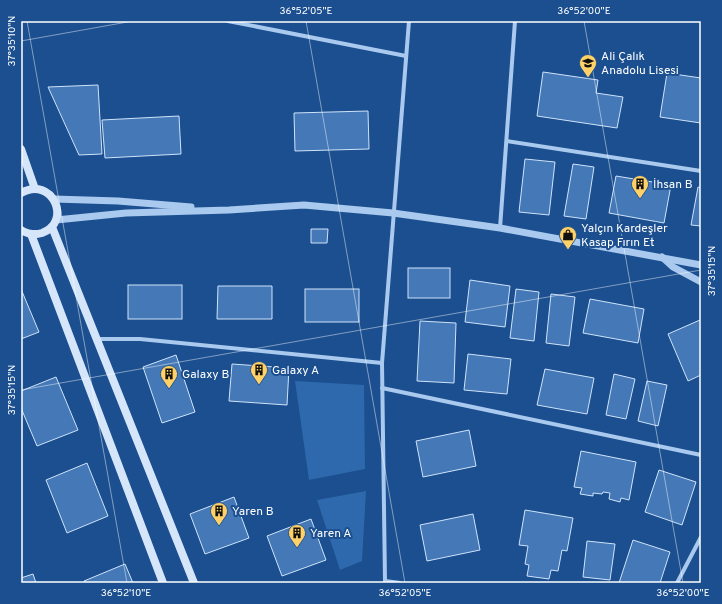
<svg xmlns="http://www.w3.org/2000/svg" width="722" height="604" font-family="Overpass,sans-serif">
  <style>
    .green { fill: #2e69ad }
    .building { fill: #4478b7; stroke: #cfe3fa }
    .lines { fill: none; stroke-linecap: round; stroke-linejoin: round }
    .minor { stroke: #a9c9ee; stroke-width: 4 }
    .tertiary { stroke: #a9c9ee; stroke-width: 7 }
    .secondary { stroke: #d6e6fa; stroke-width: 8 }
    .ticks { fill: none; stroke: #fff; stroke-width: 1; stroke-opacity: 0.45 }
    .labels { text-anchor: middle; stroke-width: 4; stroke-linejoin: round; paint-order: stroke }
    .poi-label { font-size: 12px; fill: #fff; stroke: #1b4f8f; text-anchor: start }
    .neatline { fill: none; stroke: #fff; stroke-width: 1.5 }
    .ticks-label { font-size: 10px; text-anchor: middle; fill: #fff }
  </style>
  <rect width="100%" height="100%" fill="#1b4f8f"/>
  <g class="green">
    <path d="M 295,381 L 364,385 L 365,469 L 309,480 Z"/>
    <path d="M 366,491 L 362,561 L 340,570 L 317,500 Z"/>
  </g>
  <g class="building">
    <path d="M 543,72 L 598,80 L 596,93 L 623,97 L 617,128 L 537,116 Z"/>
    <path d="M 667,73 L 701,78 L 701,123 L 660,117 Z"/>
    <path d="M 98,85 L 102,154 L 79,155 L 48,87 Z"/>
    <path d="M 368,111 L 369,149 L 295,151 L 294,113 Z"/>
    <path d="M 179,116 L 181,154 L 105,158 L 102,120 Z"/>
    <path d="M 525,159 L 555,162 L 549,215 L 519,212 Z"/>
    <path d="M 573,164 L 594,167 L 586,219 L 564,216 Z"/>
    <path d="M 616,176 L 671,185 L 664,223 L 609,213 Z"/>
    <path d="M 698,187 L 701,188 L 701,226 L 691,225 Z"/>
    <path d="M 311,229 L 328,229 L 327,243 L 311,243 Z"/>
    <rect x="408" y="268" width="42" height="30"/>
    <path d="M 470,280 L 510,286 L 505,327 L 465,322 Z"/>
    <rect x="128" y="285" width="54" height="34"/>
    <path d="M 218,286 L 272,286 L 272,319 L 217,319 Z"/>
    <path d="M 21,289 L 39,332 L 21,339 Z"/>
    <rect x="305" y="289" width="54" height="33"/>
    <path d="M 516,289 L 539,292 L 534,341 L 510,338 Z"/>
    <path d="M 551,294 L 575,297 L 569,346 L 546,343 Z"/>
    <path d="M 590,299 L 644,309 L 638,343 L 583,333 Z"/>
    <path d="M 700,320 L 701,323 L 701,375 L 688,381 L 668,334 Z"/>
    <path d="M 420,321 L 456,323 L 454,383 L 417,381 Z"/>
    <path d="M 468,354 L 511,359 L 507,394 L 464,390 Z"/>
    <path d="M 176,355 L 195,412 L 162,423 L 143,367 Z"/>
    <path d="M 232,364 L 289,368 L 287,405 L 229,401 Z"/>
    <path d="M 545,369 L 594,378 L 587,414 L 537,405 Z"/>
    <path d="M 614,374 L 635,379 L 626,419 L 606,415 Z"/>
    <path d="M 56,377 L 78,430 L 37,446 L 21,408 L 21,391 Z"/>
    <path d="M 647,381 L 667,385 L 658,426 L 638,421 Z"/>
    <path d="M 469,430 L 476,466 L 423,477 L 416,441 Z"/>
    <path d="M 581,451 L 636,462 L 629,500 L 621,498 L 620,502 L 609,499 L 610,493 L 603,492 L 602,494 L 593,493 L 593,496 L 580,494 L 582,488 L 574,487 Z"/>
    <path d="M 87,463 L 108,516 L 67,533 L 46,480 Z"/>
    <path d="M 659,470 L 696,482 L 682,525 L 645,512 Z"/>
    <path d="M 234,497 L 249,538 L 205,554 L 190,514 Z"/>
    <path d="M 525,510 L 573,518 L 567,551 L 562,550 L 558,571 L 551,570 L 549,579 L 527,576 L 529,565 L 525,564 L 528,546 L 519,545 Z"/>
    <path d="M 473,514 L 480,550 L 427,561 L 420,525 Z"/>
    <path d="M 311,519 L 326,560 L 282,576 L 267,536 Z"/>
    <path d="M 633,540 L 670,552 L 660,583 L 619,583 Z"/>
    <path d="M 587,541 L 615,544 L 610,580 L 583,577 Z"/>
    <path d="M 125,564 L 133,583 L 85,583 L 84,581 Z"/>
    <path d="M 33,574 L 36,583 L 21,583 L 21,578 Z"/>
  </g>
  <g class="lines">
    <g class="minor">
      <path d="M 228,21 L 406,56"/>
      <path d="M 507,141 L 701,171"/>
      <path d="M 500,228 L 515,21"/>
      <path d="M 97,339 L 140,339 L 382,363"/>
      <path d="M 382,388 L 701,455"/>
      <path d="M 385,581 L 382,363 L 409,21"/>
      <path d="M 385,583 L 385,581 L 400,583"/>
      <path d="M 677,583 L 701,537"/>
    </g>
    <g class="tertiary">
      <path d="M 54,199 L 118,201 L 191,207"/>
      <path d="M 56,220 L 126,213 L 229,210 L 304,205 L 393,213 L 500,228 L 701,265"/>
      <path d="M 662,257 L 673,267 L 701,282"/>
    </g>
    <g class="secondary">
      <path d="M 21,149 L 35,189"/>
      <path d="M 21,193 C 52,175 73,222 42,233 C 35,235 27,234 21,230"/>
      <path d="M 52,227 L 194,583"/>
      <path d="M 31,234 L 163,583"/>
    </g>
  </g>
  <path class="ticks" d="M 27,21 L 127,583M 306,21 L 405,583M 584,21 L 683,583M 21,41 L 133,21M 21,390 L 701,270"/>
  <defs>
    <symbol id="school-pin" viewBox="-11 -11 22 30"><path d="M0 17L-7.5 6A9.5 9.5 0 1 1 7.5 6Z" fill="#ffd166" stroke="#1b4f8f"/><path d="M0-5L7-2L0 1L-7-2ZM-4 1L0 2.5L4 1V4Q0 6-4 4Z" fill="#111"/></symbol>
    <symbol id="building-pin" viewBox="-11 -11 22 30"><path d="M0 17L-7.5 6A9.5 9.5 0 1 1 7.5 6Z" fill="#ffd166" stroke="#1b4f8f"/><path d="M-4-6H4V6H1V3H-1V6H-4ZM-2.5-4.3h1.7v1.8h-1.7ZM.8-4.3h1.7v1.8H.8ZM-2.5-1h1.7V.8h-1.7ZM.8-1h1.7V.8H.8Z" fill="#111"/></symbol>
    <symbol id="shop-pin" viewBox="-11 -11 22 30"><path d="M0 17L-7.5 6A9.5 9.5 0 1 1 7.5 6Z" fill="#ffd166" stroke="#1b4f8f"/><path d="M-5-2.5h2.3a2.7 3.5 0 0 1 5.4 0H5L5.5 6h-11ZM-1.5-2.5h3a1.5 2.3 0 0 0-3 0Z" fill="#111"/></symbol>
  </defs>
  <g fill-rule="evenodd">
    <use href="#school-pin" x="578" y="53" width="20" height="27"/>
    <use href="#building-pin" x="630" y="174" width="20" height="27"/>
    <use href="#shop-pin" x="558" y="225" width="20" height="27"/>
    <use href="#building-pin" x="249" y="360" width="20" height="27"/>
    <use href="#building-pin" x="159" y="364" width="20" height="27"/>
    <use href="#building-pin" x="209" y="501" width="20" height="27"/>
    <use href="#building-pin" x="287" y="523" width="20" height="27"/>
  </g>
  <g class="labels">
    <g class="poi-label">
      <text x="601" y="60">Ali Çalık<tspan x="601" dy="14">Anadolu Lisesi</tspan></text>
      <text x="653" y="188">İhsan B</text>
      <text x="581" y="232">Yalçın Kardeşler<tspan x="581" dy="14">Kasap Fırın Et</tspan></text>
      <text x="272" y="374">Galaxy A</text>
      <text x="182" y="378">Galaxy B</text>
      <text x="232" y="515">Yaren B</text>
      <text x="310" y="537">Yaren A</text>
    </g>
  </g>
  <rect width="722" height="604" fill="none" stroke="#1b4f8f" stroke-width="44"/>
  <rect x="22" y="22" width="678" height="560" class="neatline"/>
  <g class="ticks-label">
    <text x="306" y="14">36°52'05"E</text>
    <text x="584" y="14">36°52'00"E</text>
    <text transform="translate(11 41) rotate(-90)" y="4">37°35'10"N</text>
    <text transform="translate(711 271) rotate(-90)" y="4">37°35'15"N</text>
    <text transform="translate(11 390) rotate(-90)" y="4">37°35'15"N</text>
    <text x="126" y="596">36°52'10"E</text>
    <text x="405" y="596">36°52'05"E</text>
    <text x="683" y="596">36°52'00"E</text>
  </g>
</svg>
